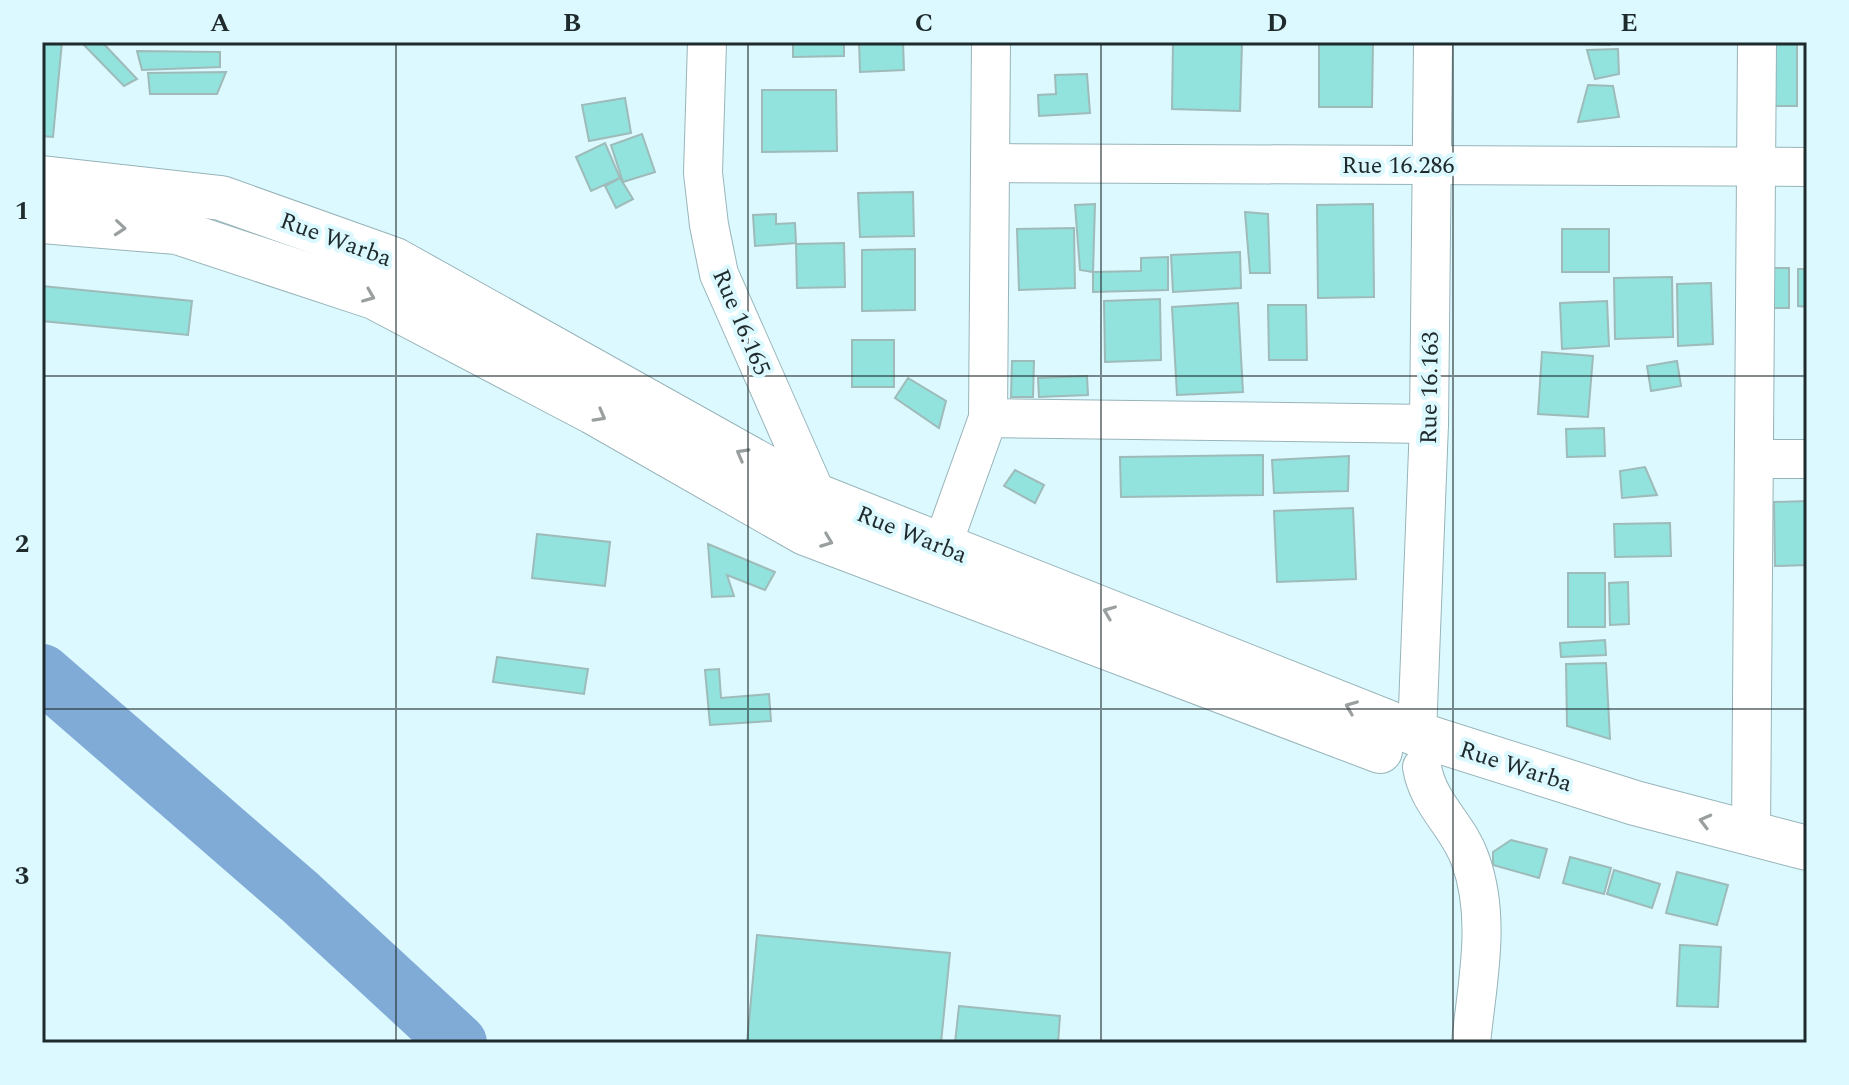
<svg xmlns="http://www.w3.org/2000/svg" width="1849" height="1085" font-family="Spectral,serif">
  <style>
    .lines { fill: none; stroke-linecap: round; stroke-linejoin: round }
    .river { stroke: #80abd6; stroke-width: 58 }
    .building { fill: #92e2de; stroke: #9ebbb9; stroke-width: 2 }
    .street-casing { stroke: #98b4b9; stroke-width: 40 }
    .secondary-casing { stroke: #98b4b9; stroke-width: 46 }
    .street { stroke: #fff; stroke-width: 38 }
    .secondary { stroke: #fff; stroke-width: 44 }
    .oneway { stroke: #9a9fa0 }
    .grid { fill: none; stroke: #1f2a2c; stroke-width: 2; stroke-opacity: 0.55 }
    .labels { text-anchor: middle; stroke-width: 8; stroke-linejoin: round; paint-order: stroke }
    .street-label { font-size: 24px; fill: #1f2a2c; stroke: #dbf9ff }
    .neatline { fill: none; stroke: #1f2a2c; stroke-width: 3 }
    .grid-label { font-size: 26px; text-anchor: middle; font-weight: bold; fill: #1f2a2c }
  </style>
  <rect width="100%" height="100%" fill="#dbf9ff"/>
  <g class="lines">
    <path class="river" d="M 42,673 L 300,897 L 458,1043"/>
  </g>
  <g class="building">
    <path d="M 42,42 L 62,42 L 53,137 L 42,136 Z"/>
    <path d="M 81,42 L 102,42 L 137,79 L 124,86 Z"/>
    <path d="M 793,42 L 844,42 L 844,56 L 793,57 Z"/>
    <path d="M 859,42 L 903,42 L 904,70 L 860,72 Z"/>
    <path d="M 1173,42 L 1242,42 L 1240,111 L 1172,109 Z"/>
    <path d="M 1319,42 L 1373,42 L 1372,107 L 1319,107 Z"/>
    <path d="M 1521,42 L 1610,42 L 1610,45 Z"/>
    <rect x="1775" y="42" width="22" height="64"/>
    <path d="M 1618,49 L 1619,74 L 1595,79 L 1587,50 Z"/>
    <path d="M 137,51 L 220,52 L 220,67 L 142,70 Z"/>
    <path d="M 226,72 L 217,94 L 150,94 L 148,73 Z"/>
    <path d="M 1087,74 L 1090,113 L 1039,116 L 1038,95 L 1056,94 L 1055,75 Z"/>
    <path d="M 1588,85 L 1613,86 L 1619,117 L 1578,122 Z"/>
    <path d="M 762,90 L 836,90 L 837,151 L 762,152 Z"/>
    <path d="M 625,98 L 631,133 L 589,141 L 582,105 Z"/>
    <path d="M 642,134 L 655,172 L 623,182 L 611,145 Z"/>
    <path d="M 605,143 L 620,178 L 591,191 L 576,157 Z"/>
    <path d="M 620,178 L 633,199 L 616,208 L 605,186 Z"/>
    <path d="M 913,192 L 914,236 L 860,237 L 858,193 Z"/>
    <path d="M 1095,204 L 1093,272 L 1080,270 L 1075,205 Z"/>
    <path d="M 1373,204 L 1374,297 L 1318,298 L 1317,205 Z"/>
    <path d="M 1245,212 L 1268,214 L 1270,273 L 1250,273 Z"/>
    <path d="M 776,214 L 776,224 L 795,223 L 796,243 L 755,246 L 753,215 Z"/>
    <path d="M 1074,228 L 1075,288 L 1019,290 L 1017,229 Z"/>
    <rect x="1562" y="229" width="47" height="43"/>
    <path d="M 844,243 L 845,287 L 797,288 L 796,244 Z"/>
    <path d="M 915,249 L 915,310 L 862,311 L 862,250 Z"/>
    <path d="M 1240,252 L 1241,288 L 1173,292 L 1171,255 Z"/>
    <path d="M 1168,257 L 1168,290 L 1093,292 L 1093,272 L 1141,271 L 1141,258 Z"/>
    <rect x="1772" y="268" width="17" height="40"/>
    <path d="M 1798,269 L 1807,269 L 1807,307 L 1798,306 Z"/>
    <path d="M 1672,277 L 1673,337 L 1615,339 L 1614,278 Z"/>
    <path d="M 1711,283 L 1713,344 L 1678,346 L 1677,284 Z"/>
    <path d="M 42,286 L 192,301 L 188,335 L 42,321 Z"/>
    <path d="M 1160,299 L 1161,360 L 1105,362 L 1104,301 Z"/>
    <path d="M 1607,301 L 1609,346 L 1562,349 L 1560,303 Z"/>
    <path d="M 1238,303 L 1243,392 L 1177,395 L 1172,307 Z"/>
    <path d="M 1268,305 L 1306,305 L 1307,360 L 1269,360 Z"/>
    <rect x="852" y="340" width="42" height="47"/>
    <path d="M 1542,352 L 1593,356 L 1588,417 L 1538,414 Z"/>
    <path d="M 1012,361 L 1034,361 L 1033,397 L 1011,397 Z"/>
    <path d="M 1677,361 L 1681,386 L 1651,391 L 1647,366 Z"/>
    <path d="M 1087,376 L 1088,395 L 1039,397 L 1038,378 Z"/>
    <path d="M 908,378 L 946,401 L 939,428 L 895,398 Z"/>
    <path d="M 1604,428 L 1605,456 L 1567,457 L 1566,429 Z"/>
    <path d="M 1263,455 L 1263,495 L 1121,497 L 1120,457 Z"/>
    <path d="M 1349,456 L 1348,491 L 1274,493 L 1272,460 Z"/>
    <path d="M 1645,467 L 1657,495 L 1622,498 L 1620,471 Z"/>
    <path d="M 1015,470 L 1044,485 L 1035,503 L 1004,486 Z"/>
    <path d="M 1807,501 L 1807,565 L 1775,566 L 1774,502 Z"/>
    <path d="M 1353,508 L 1356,579 L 1277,582 L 1274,511 Z"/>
    <path d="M 1670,523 L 1671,556 L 1615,557 L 1614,524 Z"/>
    <path d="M 537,534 L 610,542 L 605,586 L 532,578 Z"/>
    <path d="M 708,544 L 775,572 L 765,590 L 727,575 L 734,596 L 712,597 Z"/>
    <rect x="1568" y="573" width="37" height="54"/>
    <path d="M 1628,582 L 1629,624 L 1610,625 L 1609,583 Z"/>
    <path d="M 1605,640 L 1606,655 L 1561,657 L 1560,643 Z"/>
    <path d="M 497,657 L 588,669 L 584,694 L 493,682 Z"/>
    <path d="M 1606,663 L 1610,739 L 1567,726 L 1566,664 Z"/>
    <path d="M 719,669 L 721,698 L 769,694 L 771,721 L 710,725 L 705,670 Z"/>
    <path d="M 1511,840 L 1547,849 L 1539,878 L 1493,865 L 1493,852 Z"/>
    <path d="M 1570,857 L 1611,868 L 1604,894 L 1563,883 Z"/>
    <path d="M 1614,870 L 1660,884 L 1652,908 L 1607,894 Z"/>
    <path d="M 1677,872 L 1728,885 L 1717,925 L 1666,913 Z"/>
    <path d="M 757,935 L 950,953 L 941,1043 L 747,1043 Z"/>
    <path d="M 1680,945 L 1721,947 L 1718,1007 L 1677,1006 Z"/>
    <path d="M 959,1006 L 1060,1016 L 1058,1043 L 955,1043 Z"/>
  </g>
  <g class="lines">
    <defs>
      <g id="street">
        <path d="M 707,42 L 703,173 L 709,225 L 719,274 L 817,496"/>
        <path d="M 990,163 L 1807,167"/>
        <path d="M 988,418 L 1429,424"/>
        <path d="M 1755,459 L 1807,459"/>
        <path d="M 942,546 L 988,418 L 991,42"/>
        <path d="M 1417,734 L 1429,424 L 1433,42"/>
        <path d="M 1422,767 C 1428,804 1458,825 1470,859 C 1492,919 1477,982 1471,1043"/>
        <path d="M 1751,834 L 1757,42"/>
      </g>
      <g id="secondary">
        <path d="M 42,178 L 221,198 L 395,260 L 817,496 L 1417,734 L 1635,803 L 1807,848"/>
        <path d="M 42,221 L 177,232 L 374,297 L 593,412 L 805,533 L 1380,751"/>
      </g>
    </defs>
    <use href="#street" class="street-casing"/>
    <use href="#secondary" class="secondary-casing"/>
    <use href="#street" class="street"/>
    <use href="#secondary" class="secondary"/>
  </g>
  <defs><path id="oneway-chevron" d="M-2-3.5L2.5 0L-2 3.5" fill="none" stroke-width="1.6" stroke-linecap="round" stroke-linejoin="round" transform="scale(2)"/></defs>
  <g class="oneway">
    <use href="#oneway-chevron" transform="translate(120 228) rotate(5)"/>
    <use href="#oneway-chevron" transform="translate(369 296) rotate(22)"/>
    <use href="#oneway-chevron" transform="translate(600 416) rotate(29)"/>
    <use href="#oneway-chevron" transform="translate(742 454) rotate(-151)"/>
    <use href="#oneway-chevron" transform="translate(827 541) rotate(21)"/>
    <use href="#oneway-chevron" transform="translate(1109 612) rotate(-158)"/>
    <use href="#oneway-chevron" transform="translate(1351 707) rotate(-158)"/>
    <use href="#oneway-chevron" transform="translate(1705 821) rotate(-165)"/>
  </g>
  <path class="grid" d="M 396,42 L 396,1043M 748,42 L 748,1043M 1101,42 L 1101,1043M 1453,42 L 1453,1043M 42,376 L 1807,376M 42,709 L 1807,709"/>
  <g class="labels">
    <g class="street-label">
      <text x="1398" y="173">Rue 16.286</text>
      <text transform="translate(336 239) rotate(20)" y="8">Rue Warba</text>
      <text transform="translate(742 322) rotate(67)" y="8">Rue 16.165</text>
      <text transform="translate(1429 388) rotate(-89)" y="8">Rue 16.163</text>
      <text transform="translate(912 534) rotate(22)" y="8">Rue Warba</text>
      <text transform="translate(1516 766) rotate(18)" y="8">Rue Warba</text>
    </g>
  </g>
  <rect width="1849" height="1085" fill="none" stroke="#dbf9ff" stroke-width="88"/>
  <rect x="44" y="44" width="1761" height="997" class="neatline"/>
  <g class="grid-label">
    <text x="220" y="31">A</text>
    <text x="572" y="31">B</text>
    <text x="924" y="31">C</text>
    <text x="1277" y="31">D</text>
    <text x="1629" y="31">E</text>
    <text x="22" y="219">1</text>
    <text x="22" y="552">2</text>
    <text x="22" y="884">3</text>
  </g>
</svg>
